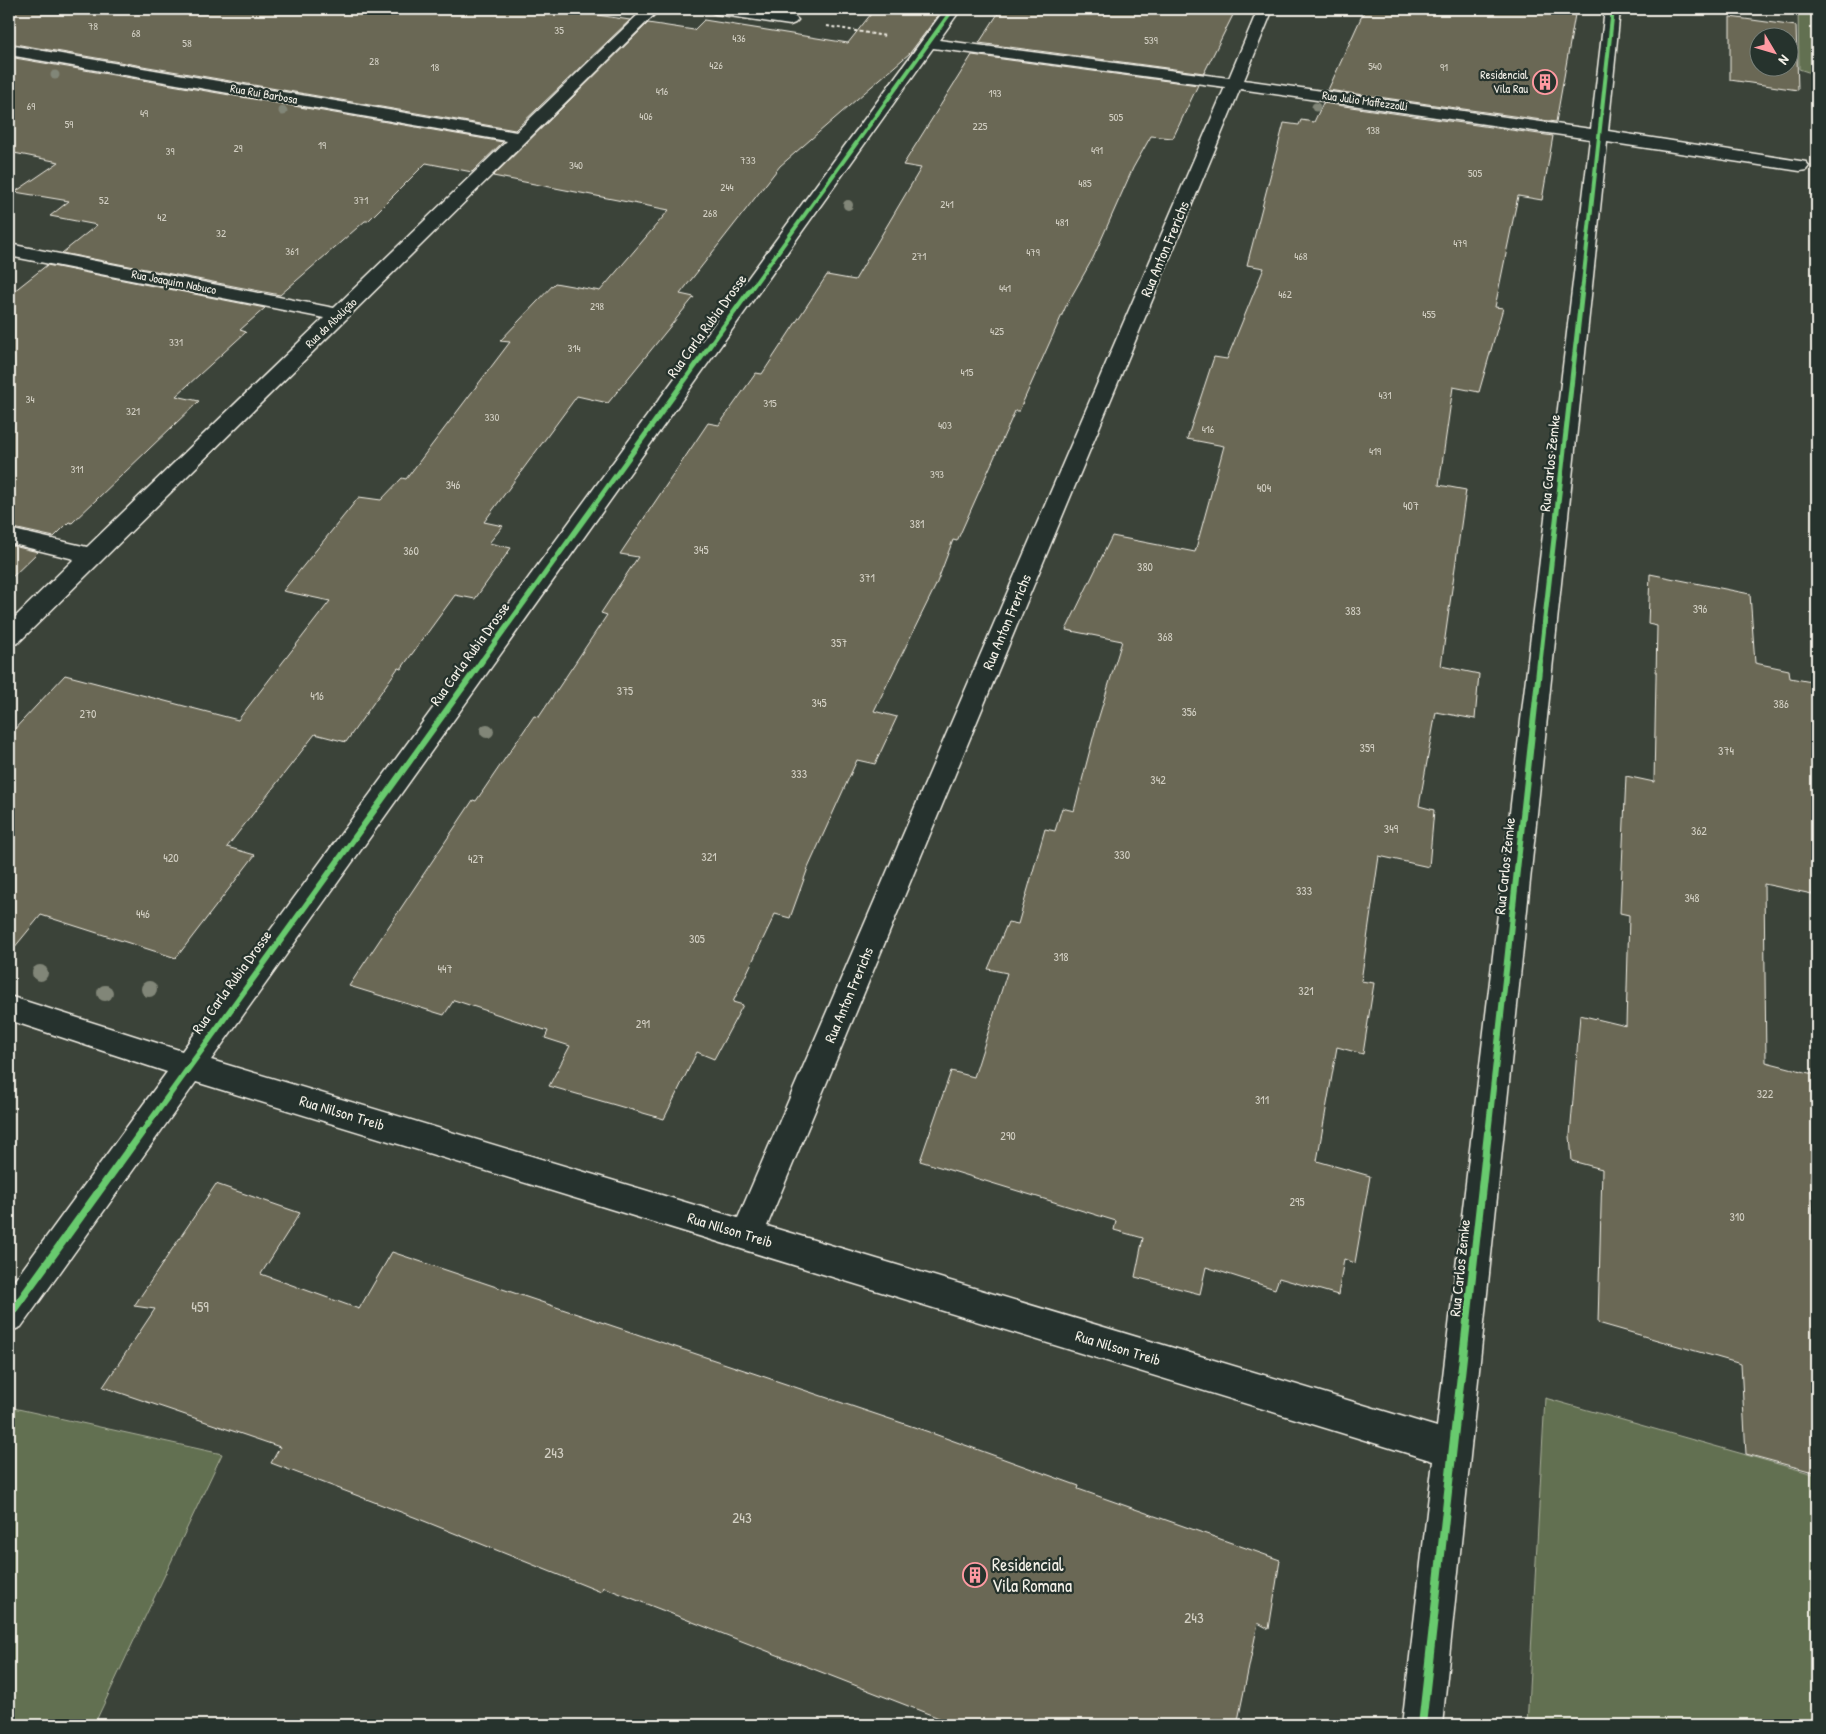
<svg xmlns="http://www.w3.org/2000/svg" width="1826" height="1734" font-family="'Patrick Hand',sans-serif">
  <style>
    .green { fill: #627051; stroke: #abb09c }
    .building { fill: #6b6854; stroke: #f4f1e8; fill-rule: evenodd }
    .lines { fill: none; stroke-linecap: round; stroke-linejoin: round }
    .minor-casing { stroke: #f4f1e8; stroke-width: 3 }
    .path { stroke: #f4f1e8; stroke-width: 2; stroke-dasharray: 3 2.5; stroke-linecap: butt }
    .minor { fill: #26332d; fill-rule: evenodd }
    .cycleway-far3-casing { stroke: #26332d; stroke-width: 5.5 }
    .cycleway-far2-casing { stroke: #26332d; stroke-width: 8 }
    .cycleway-far1-casing { stroke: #26332d; stroke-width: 9 }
    .cycleway-casing { stroke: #26332d; stroke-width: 11 }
    .cycleway-far3 { stroke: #67ca6e; stroke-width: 4 }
    .cycleway-far2 { stroke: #67ca6e; stroke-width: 5 }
    .cycleway-far1 { stroke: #67ca6e; stroke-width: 6 }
    .cycleway { stroke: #67ca6e; stroke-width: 8 }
    .tree { fill: #818678 }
    .labels { text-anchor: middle; stroke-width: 4.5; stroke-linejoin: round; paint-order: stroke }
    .far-number-label { font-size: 11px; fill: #d2cfc3 }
    .far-poi-label { font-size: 12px; fill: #f4f1e8; stroke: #26332d; text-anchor: end }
    .far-street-label { font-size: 12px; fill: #f4f1e8; stroke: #26332d }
    .number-label { font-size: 12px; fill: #d2cfc3 }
    .street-label { font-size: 15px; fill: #f4f1e8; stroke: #26332d }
    .near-number-label { font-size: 15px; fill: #d2cfc3 }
    .near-poi-label { font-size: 18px; fill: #f4f1e8; stroke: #26332d; text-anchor: start }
  </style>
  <rect width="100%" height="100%" fill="#3b4339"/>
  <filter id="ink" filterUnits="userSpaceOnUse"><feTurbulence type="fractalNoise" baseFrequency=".02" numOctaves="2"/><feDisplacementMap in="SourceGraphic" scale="10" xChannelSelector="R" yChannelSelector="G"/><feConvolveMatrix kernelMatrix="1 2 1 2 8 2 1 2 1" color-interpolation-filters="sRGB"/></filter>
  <g filter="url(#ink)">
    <g class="green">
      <path d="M 1798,9 L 1817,9 L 1817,75 L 1799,69 Z"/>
      <path d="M 1545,1398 L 1817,1475 L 1817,1725 L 1527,1725 Z"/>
      <path d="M 9,1407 L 222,1454 L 94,1725 L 9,1725 Z"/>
    </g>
    <g class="building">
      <path d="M 9,9 L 558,9 L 630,20 L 515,130 L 9,43 Z"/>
      <path d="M 875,9 L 943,9 L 910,53 L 780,166 L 680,294 L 694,297 L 608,403 L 577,396 L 484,522 L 503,526 L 489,543 L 511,548 L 475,599 L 455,595 L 401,669 L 398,668 L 346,742 L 315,734 L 227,847 L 255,855 L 176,958 L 41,915 L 9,954 L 9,735 L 65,675 L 238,720 L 330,601 L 283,591 L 359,497 L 381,500 L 402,478 L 406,479 L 510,342 L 500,341 L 555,283 L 600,291 L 669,210 L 493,176 L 648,23 L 694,30 L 704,20 L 848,43 Z"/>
      <path d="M 1001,9 L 1236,9 L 1204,73 L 979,43 Z"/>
      <path d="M 1365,9 L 1576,9 L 1556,122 L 1328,90 Z"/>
      <path d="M 1730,17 L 1796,26 L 1798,90 L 1730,80 ZM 1758,38 L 1788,38 L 1788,68 L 1758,68 Z"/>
      <path d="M 972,55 L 1198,85 L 1173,138 L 1151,136 L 1133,168 L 1093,258 L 1066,306 L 1019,411 L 1015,411 L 957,541 L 953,540 L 936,585 L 874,711 L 897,717 L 875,764 L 857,760 L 808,868 L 790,918 L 775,914 L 733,1002 L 743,1005 L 714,1059 L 697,1052 L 664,1119 L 549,1086 L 570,1046 L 545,1038 L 548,1031 L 454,1000 L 444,1015 L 349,986 L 473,800 L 476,801 L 534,716 L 539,717 L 607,615 L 601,613 L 638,557 L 620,554 L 708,423 L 719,425 L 756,373 L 762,374 L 827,275 L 855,280 L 921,168 L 903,165 Z"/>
      <path d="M 9,57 L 503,142 L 472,172 L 426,163 L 368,221 L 365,221 L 280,295 L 62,253 L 97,225 L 50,216 L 69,201 L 15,192 L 59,162 L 9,152 Z"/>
      <path d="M 1323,103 L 1553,136 L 1542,200 L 1518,196 L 1495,307 L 1503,308 L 1479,392 L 1453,387 L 1439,485 L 1466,490 L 1441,666 L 1479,674 L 1475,719 L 1436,712 L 1419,806 L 1434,810 L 1429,867 L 1379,856 L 1361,981 L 1374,983 L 1363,1054 L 1337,1047 L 1317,1161 L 1370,1176 L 1355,1263 L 1344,1259 L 1338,1295 L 1279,1278 L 1275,1289 L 1206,1267 L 1200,1294 L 1135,1277 L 1143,1238 L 1114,1230 L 1116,1221 L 920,1161 L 951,1071 L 974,1077 L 1007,973 L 988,969 L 1008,922 L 1018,924 L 1045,829 L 1055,831 L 1062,808 L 1074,811 L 1097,723 L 1122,641 L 1066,630 L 1112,536 L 1195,552 L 1224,446 L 1187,439 L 1214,357 L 1227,359 L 1264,268 L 1247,265 L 1284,123 L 1299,125 L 1301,120 L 1314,122 Z"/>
      <path d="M 47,265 L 265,308 L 240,330 L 246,332 L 176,396 L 199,401 L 72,523 L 69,522 L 54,537 L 9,527 L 9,295 Z"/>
      <path d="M 9,545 L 38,552 L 9,580 Z"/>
      <path d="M 1650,574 L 1750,594 L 1755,663 L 1789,670 L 1790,678 L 1817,683 L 1817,895 L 1764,884 L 1766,1062 L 1817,1075 L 1817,1177 L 1811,1176 L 1817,1302 L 1817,1473 L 1746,1454 L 1741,1364 L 1598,1323 L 1602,1169 L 1572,1161 L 1570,1136 L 1580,1015 L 1626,1026 L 1629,915 L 1620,913 L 1626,776 L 1654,782 L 1657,626 L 1648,624 Z"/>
      <path d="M 216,1184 L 300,1213 L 261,1274 L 359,1309 L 392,1252 L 926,1431 L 1079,1486 L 1078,1489 L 1280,1560 L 1269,1629 L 1258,1623 L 1237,1725 L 957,1725 L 603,1587 L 601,1592 L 414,1517 L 271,1463 L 280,1447 L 103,1387 L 155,1309 L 134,1306 Z"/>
    </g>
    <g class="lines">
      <defs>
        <g id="minor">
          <path d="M 644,9 L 660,9 L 18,643 L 9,645 L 9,623 L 74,559 L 9,543 L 9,529 L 87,547 L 324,318 L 9,256 L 9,244 L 334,308 L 507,141 L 9,55 L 9,45 L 516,132 Z"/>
          <path d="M 708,9 L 745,9 L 790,15 L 795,17 L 798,20 L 795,23 L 790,25 L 716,14 L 711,12 Z"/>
          <path d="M 945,9 L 961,9 L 939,40 L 1229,78 L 1258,9 L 1273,9 L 1244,80 L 1591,129 L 1605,9 L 1620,9 L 1608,131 L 1800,161 L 1806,162 L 1809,166 L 1806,170 L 1800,171 L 1607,142 L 1442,1725 L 1402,1725 L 1433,1461 L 196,1082 L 21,1327 L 9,1332 L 9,1288 L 167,1072 L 9,1020 L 9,996 L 182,1051 ZM 933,48 L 1225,87 L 738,1218 L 211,1060 ZM 1240,89 L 1590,139 L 1437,1427 L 767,1226 Z"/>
        </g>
      </defs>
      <use href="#minor" class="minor-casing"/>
      <path class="path" d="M 827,26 L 885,36"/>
      <use href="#minor" class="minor"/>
      <defs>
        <g id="cycleway-far3">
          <path d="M 749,292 L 953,9"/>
          <path d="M 1582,292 L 1613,9"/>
        </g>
        <g id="cycleway-far2">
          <path d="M 481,662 L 750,290"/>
          <path d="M 1540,662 L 1582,290"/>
        </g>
        <g id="cycleway-far1">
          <path d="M 141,1134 L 482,661"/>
          <path d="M 1488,1134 L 1540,661"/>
        </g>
        <g id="cycleway">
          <path d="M 9,1316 L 141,1133"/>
          <path d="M 1422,1725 L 1488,1133"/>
        </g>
      </defs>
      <use href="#cycleway-far3" class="cycleway-far3-casing"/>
      <use href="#cycleway-far2" class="cycleway-far2-casing"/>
      <use href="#cycleway-far1" class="cycleway-far1-casing"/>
      <use href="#cycleway" class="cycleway-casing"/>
      <use href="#cycleway-far3" class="cycleway-far3"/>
      <use href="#cycleway-far2" class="cycleway-far2"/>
      <use href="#cycleway-far1" class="cycleway-far1"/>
      <use href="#cycleway" class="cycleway"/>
    </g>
    <g class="tree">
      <circle cx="55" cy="75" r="4.5"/>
      <circle cx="1316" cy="107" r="4.5"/>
      <circle cx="283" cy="111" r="4.5"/>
      <circle cx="848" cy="205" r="5"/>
      <circle cx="487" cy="731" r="7"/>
      <circle cx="40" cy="973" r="8"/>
      <circle cx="149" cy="989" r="8"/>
      <circle cx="105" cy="993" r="8"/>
    </g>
  </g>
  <defs>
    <symbol id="building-ring" viewBox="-11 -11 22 22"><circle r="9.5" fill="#26332d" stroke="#ff9aa2" stroke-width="1.5"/><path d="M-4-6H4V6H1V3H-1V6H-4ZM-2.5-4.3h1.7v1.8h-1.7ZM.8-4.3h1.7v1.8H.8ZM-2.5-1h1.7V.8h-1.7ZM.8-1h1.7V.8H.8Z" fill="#ff9aa2"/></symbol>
  </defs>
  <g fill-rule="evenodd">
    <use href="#building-ring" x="1531" y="68" width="28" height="28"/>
    <use href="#building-ring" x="961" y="1561" width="28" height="28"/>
  </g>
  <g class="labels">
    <g class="far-number-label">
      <text x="93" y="30">78</text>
      <text x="559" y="34">35</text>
      <text x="136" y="37">68</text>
      <text x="739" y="42">436</text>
      <text x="1151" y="44">539</text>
      <text x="187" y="47">58</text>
      <text x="374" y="65">28</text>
      <text x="716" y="69">426</text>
      <text x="1375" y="70">540</text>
      <text x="435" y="71">18</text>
      <text x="1444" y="71">91</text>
      <text x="662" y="95">416</text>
      <text x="995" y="97">193</text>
      <text x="31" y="110">69</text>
      <text x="144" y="117">49</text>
      <text x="646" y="120">406</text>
      <text x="1116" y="121">505</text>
      <text x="69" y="128">59</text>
      <text x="980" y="130">225</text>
      <text x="1373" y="134">138</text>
      <text x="322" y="149">19</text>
      <text x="238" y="152">29</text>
      <text x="1097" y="154">491</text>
      <text x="170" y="155">39</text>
      <text x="748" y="164">733</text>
      <text x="576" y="169">340</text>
      <text x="1475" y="177">505</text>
      <text x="1085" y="187">485</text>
      <text x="727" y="191">244</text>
      <text x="104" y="204">52</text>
      <text x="361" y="204">371</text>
      <text x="947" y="208">241</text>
      <text x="710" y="217">268</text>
      <text x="162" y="221">42</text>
      <text x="1062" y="226">481</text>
      <text x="221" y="237">32</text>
      <text x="1460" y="247">479</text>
      <text x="292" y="255">361</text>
      <text x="1033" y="256">479</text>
      <text x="919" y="260">271</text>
      <text x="1301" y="260">468</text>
      <text x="1005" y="292">441</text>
      <text x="1285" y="298">462</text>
      <text x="597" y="310">298</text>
      <text x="1429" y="318">455</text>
      <text x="997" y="335">425</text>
      <text x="176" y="346">331</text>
      <text x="574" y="352">314</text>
      <text x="967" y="376">415</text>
      <text x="1385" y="399">431</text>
      <text x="30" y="403">34</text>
      <text x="770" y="407">315</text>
      <text x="133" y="415">321</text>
      <text x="492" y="421">330</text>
      <text x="945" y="429">403</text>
      <text x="1208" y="433">416</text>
      <text x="1375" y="455">419</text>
      <text x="77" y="473">311</text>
      <text x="937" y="478">393</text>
    </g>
    <g class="far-poi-label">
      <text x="1528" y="79">Residencial<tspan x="1528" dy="14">Vila Rau</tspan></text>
    </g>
    <g class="far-street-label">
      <text transform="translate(264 94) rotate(10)" y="4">Rua Rui Barbosa</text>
      <text transform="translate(1365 101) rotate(8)" y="4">Rua Julio Maffezzolli</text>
      <text transform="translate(174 282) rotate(11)" y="4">Rua Joaquim Nabuco</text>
      <text transform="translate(331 323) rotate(-44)" y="4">Rua da Abolição</text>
    </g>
    <g class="number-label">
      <text x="453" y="489">346</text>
      <text x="1264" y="492">404</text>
      <text x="1411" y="510">407</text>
      <text x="917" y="528">381</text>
      <text x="701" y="554">345</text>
      <text x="411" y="555">360</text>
      <text x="1145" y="571">380</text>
      <text x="867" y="582">371</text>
      <text x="1700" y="613">396</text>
      <text x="1353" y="615">383</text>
      <text x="1165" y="641">368</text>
      <text x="839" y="647">357</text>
      <text x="625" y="695">375</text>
      <text x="317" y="700">416</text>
      <text x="819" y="707">345</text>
      <text x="1781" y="708">386</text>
      <text x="1189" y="716">356</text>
      <text x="88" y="718">270</text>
      <text x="1367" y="752">359</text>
      <text x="1726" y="755">374</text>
      <text x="799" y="778">333</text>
      <text x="1158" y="784">342</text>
      <text x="1391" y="833">349</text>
      <text x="1699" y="835">362</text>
      <text x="1122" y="859">330</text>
      <text x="709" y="861">321</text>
      <text x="171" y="862">420</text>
      <text x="476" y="863">427</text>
      <text x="1304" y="895">333</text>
      <text x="1692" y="902">348</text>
      <text x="143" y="918">446</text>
      <text x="697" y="943">305</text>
      <text x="1061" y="961">318</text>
      <text x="445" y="973">447</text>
      <text x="1306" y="995">321</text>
      <text x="643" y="1028">291</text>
      <text x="1765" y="1098">322</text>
      <text x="1262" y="1104">311</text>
      <text x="1008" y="1140">290</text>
      <text x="1297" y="1206">295</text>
      <text x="1737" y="1221">310</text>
    </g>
    <g class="street-label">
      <text transform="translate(1165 249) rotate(-67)" y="5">Rua Anton Frerichs</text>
      <text transform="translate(707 326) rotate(-54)" y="5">Rua Carla Rubia Drosse</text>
      <text transform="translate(1550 463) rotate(-84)" y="5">Rua Carlos Zemke</text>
      <text transform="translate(1007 622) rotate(-67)" y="5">Rua Anton Frerichs</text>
      <text transform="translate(470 654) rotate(-54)" y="5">Rua Carla Rubia Drosse</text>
      <text transform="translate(1505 866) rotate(-84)" y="5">Rua Carlos Zemke</text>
      <text transform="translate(232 982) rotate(-54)" y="5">Rua Carla Rubia Drosse</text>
      <text transform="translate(849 995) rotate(-67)" y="5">Rua Anton Frerichs</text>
      <text transform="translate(342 1113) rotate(17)" y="5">Rua Nilson Treib</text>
      <text transform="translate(730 1230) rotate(17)" y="5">Rua Nilson Treib</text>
      <text transform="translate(1460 1268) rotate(-84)" y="5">Rua Carlos Zemke</text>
      <text transform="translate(1118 1348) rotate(17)" y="5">Rua Nilson Treib</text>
    </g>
    <g class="near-number-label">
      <text x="200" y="1312">459</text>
      <text x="554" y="1458">243</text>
      <text x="742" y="1523">243</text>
      <text x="1194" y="1623">243</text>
    </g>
    <g class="near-poi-label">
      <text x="992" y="1571">Residencial<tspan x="992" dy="21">Vila Romana</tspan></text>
    </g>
  </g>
  <rect width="1826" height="1734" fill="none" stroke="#26332d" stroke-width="30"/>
  <rect x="15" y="15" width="1796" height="1704" fill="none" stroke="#f4f1e8" stroke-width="2" filter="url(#ink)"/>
  <g transform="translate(1774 52) rotate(128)"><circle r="24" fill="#26332d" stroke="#787f78"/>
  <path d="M0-4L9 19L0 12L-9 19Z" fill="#ff9aa2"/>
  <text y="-8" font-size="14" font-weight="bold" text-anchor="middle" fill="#f4f1e8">N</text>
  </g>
</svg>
